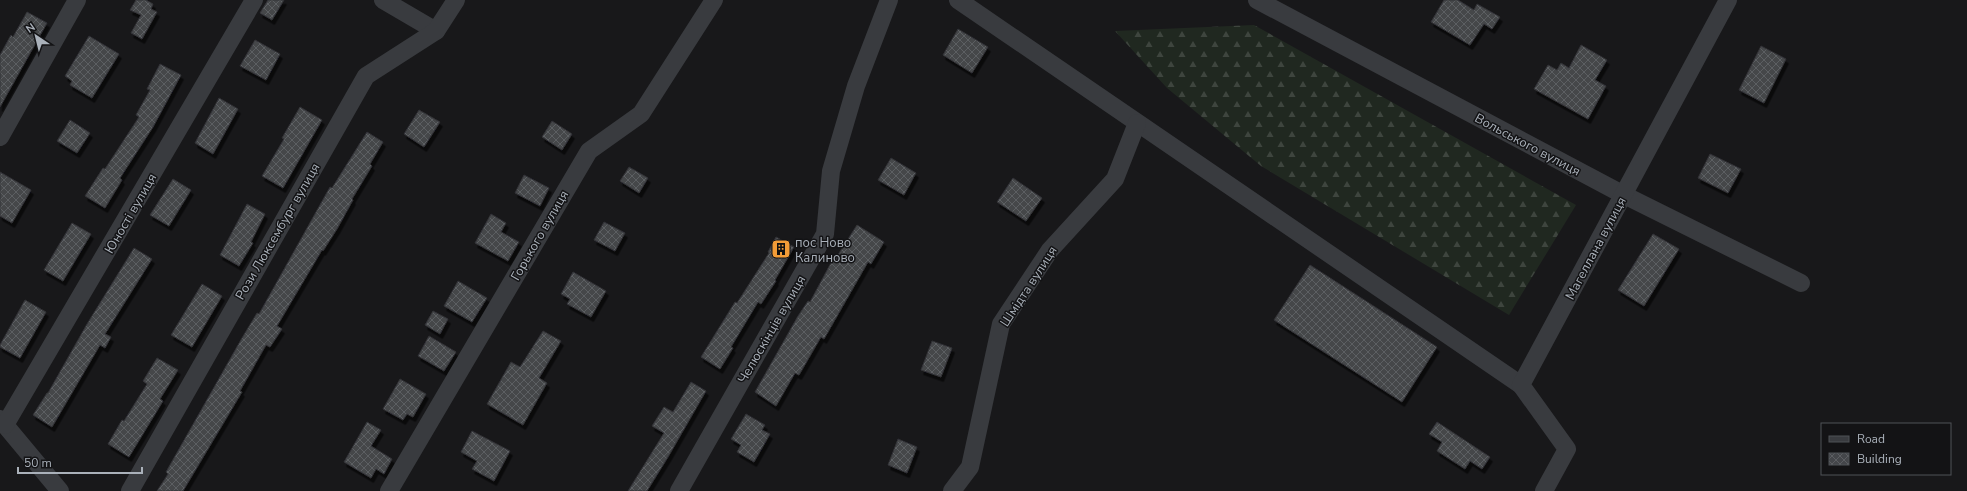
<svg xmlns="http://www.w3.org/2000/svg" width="1967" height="491" font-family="'Nunito Sans',sans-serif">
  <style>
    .forest { fill: url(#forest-firs) }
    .building { fill: url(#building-cross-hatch); stroke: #323236; filter: url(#shadow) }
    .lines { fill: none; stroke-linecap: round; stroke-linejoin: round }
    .minor { stroke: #393b3f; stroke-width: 18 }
    .labels { text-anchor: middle; stroke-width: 3; stroke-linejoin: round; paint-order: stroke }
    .street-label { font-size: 13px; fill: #aab1ba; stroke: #131315 }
    .poi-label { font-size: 13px; fill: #aab1ba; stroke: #131315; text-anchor: start }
  </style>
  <defs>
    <pattern id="forest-firs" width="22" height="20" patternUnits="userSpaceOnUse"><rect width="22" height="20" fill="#202820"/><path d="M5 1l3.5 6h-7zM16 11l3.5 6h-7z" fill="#3e453e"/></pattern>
    <pattern id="building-cross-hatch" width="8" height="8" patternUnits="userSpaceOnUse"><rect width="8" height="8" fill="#44464a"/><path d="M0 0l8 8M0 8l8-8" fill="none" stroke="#5c5e62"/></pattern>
    <filter id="shadow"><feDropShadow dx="2.5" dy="4.5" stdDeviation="0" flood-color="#0009"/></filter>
  </defs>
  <rect width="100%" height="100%" fill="#18181a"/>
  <path class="forest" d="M 1254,25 L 1576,205 L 1509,315 L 1261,166 L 1167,88 L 1115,31 Z"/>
  <g class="building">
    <path d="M 136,0 L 146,0 L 153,4 L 151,9 L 157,12 L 142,39 L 131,33 L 141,15 L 130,10 Z"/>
    <path d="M 268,0 L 284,0 L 272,20 L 260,13 Z"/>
    <path d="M 1444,0 L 1458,0 L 1474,10 L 1477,4 L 1500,17 L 1492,29 L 1484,24 L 1470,45 L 1431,22 Z"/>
    <path d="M 27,12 L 47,23 L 0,107 L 0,55 L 11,35 L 13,37 Z"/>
    <path d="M 958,29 L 988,47 L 972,73 L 943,55 Z"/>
    <path d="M 89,36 L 119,54 L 92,98 L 70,85 L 72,81 L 65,76 Z"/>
    <path d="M 255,40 L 280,54 L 266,80 L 240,66 Z"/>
    <path d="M 1581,45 L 1607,60 L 1595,80 L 1606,86 L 1588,119 L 1534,89 L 1548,65 L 1557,70 L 1561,63 L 1569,68 Z"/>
    <path d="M 1761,46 L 1786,59 L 1764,103 L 1739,90 Z"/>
    <path d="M 160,64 L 181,75 L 153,127 L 120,178 L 122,180 L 105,208 L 85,196 L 103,168 L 105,169 L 139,117 L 136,115 L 150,90 L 147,89 Z"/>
    <path d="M 219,98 L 238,109 L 213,154 L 195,143 Z"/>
    <path d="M 300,107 L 322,120 L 283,188 L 262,176 L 284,139 L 282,138 Z"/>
    <path d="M 419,110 L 440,122 L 424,147 L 404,134 Z"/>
    <path d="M 70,120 L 90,133 L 77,153 L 57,141 Z"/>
    <path d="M 552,121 L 572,134 L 562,150 L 542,137 Z"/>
    <path d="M 367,132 L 383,142 L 370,164 L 372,166 L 352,199 L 353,200 L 337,229 L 323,251 L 322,250 L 277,326 L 282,329 L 270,347 L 266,345 L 240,391 L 242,392 L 183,491 L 157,491 L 168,474 L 166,472 L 242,338 L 257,313 L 259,314 L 330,187 L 332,188 Z"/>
    <path d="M 1710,154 L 1741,169 L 1728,193 L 1698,178 Z"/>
    <path d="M 891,158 L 916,173 L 904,195 L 878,180 Z"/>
    <path d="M 629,167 L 648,178 L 639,193 L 620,181 Z"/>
    <path d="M 0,172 L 31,190 L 12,223 L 0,216 Z"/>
    <path d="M 524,175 L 549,188 L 540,206 L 515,193 Z"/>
    <path d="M 1013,178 L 1042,198 L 1026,221 L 997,202 Z"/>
    <path d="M 173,179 L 191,190 L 169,226 L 150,215 Z"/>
    <path d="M 247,204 L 265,214 L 251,242 L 253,243 L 239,266 L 220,255 Z"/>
    <path d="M 491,214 L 506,223 L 501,232 L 519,242 L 508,261 L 475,243 Z"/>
    <path d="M 604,222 L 625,233 L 615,251 L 594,240 Z"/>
    <path d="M 72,223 L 91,234 L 63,281 L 44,270 Z"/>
    <path d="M 857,225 L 884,242 L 871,264 L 868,262 L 824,339 L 821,337 L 799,375 L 795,373 L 776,406 L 755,392 L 798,316 L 808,301 L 810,302 L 832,261 L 834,261 Z"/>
    <path d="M 1653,234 L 1679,249 L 1644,306 L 1618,290 Z"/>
    <path d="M 776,237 L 794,247 L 775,280 L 776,281 L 761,304 L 758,302 L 731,347 L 733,348 L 720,369 L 701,357 L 735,302 L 737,303 L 769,253 L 768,252 Z"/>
    <path d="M 134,248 L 152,259 L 105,334 L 111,337 L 105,348 L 100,345 L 52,427 L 33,415 L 47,393 L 48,393 L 87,324 Z"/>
    <path d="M 1310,265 L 1437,347 L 1402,402 L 1274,320 Z"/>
    <path d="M 573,272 L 606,291 L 591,317 L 567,304 L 570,299 L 561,294 Z"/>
    <path d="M 458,281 L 487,298 L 472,322 L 444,306 Z"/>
    <path d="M 202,284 L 222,296 L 192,347 L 171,335 Z"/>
    <path d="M 25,300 L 46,312 L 20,358 L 0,347 L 0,345 Z"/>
    <path d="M 433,311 L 448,319 L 440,334 L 425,325 Z"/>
    <path d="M 543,331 L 561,341 L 539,378 L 547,383 L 523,425 L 487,404 L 511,362 L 520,367 Z"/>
    <path d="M 429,336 L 456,352 L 444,371 L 418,356 Z"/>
    <path d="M 932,341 L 952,348 L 941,377 L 921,370 Z"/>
    <path d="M 157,358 L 178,370 L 160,399 L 163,401 L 129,457 L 108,444 L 122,420 L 124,421 L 147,384 L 143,381 Z"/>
    <path d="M 400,379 L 426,394 L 413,417 L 407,414 L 403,420 L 383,409 Z"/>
    <path d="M 691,382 L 706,391 L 668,457 L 647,491 L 628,491 L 664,433 L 652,426 L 664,407 L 673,412 Z"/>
    <path d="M 746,414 L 765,425 L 762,430 L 770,434 L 754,462 L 737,452 L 741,445 L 731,439 Z"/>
    <path d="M 367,422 L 381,430 L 371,446 L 392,459 L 384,474 L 376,469 L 371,478 L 344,462 Z"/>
    <path d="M 1437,422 L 1490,457 L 1482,469 L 1470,461 L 1465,469 L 1437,451 L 1442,442 L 1429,434 Z"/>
    <path d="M 472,431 L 510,451 L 494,481 L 472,469 L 477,461 L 461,452 Z"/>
    <path d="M 898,439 L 917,447 L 907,473 L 888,465 Z"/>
  </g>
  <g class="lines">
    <g class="minor">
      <path d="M 383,0 L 436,31"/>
      <path d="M 958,0 L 1521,385"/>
      <path d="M 1257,0 L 1624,195 L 1801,283"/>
      <path d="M 0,137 L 77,0"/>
      <path d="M 0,419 L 60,491"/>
      <path d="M 5,425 L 254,0"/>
      <path d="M 130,491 L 366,76 L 436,31 L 456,0"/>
      <path d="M 389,491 L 589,151 L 641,114 L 714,0"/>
      <path d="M 679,491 L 825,234 L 831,171 L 856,86 L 889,0"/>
      <path d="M 952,491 L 970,467 L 1001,324 L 1050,250 L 1115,179 L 1137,123"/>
      <path d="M 1544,491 L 1567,449 L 1521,385 L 1728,0"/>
    </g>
  </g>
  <defs>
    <symbol id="building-square" viewBox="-11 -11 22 22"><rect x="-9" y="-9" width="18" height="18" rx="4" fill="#f29c37" stroke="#131315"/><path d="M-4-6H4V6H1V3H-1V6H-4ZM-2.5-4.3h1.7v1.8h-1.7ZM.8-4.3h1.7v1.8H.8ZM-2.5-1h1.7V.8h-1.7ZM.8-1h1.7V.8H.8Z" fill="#111"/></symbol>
  </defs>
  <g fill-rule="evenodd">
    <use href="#building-square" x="770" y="238" width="22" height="22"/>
  </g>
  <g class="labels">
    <g class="street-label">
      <text transform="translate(1528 144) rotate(28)" y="5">Вольського вулиця</text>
      <text transform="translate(130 213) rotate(-60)" y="5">Юності вулиця</text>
      <text transform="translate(277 231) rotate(-60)" y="5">Рози Люксембург вулиця</text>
      <text transform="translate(539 235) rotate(-60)" y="5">Горького вулиця</text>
      <text transform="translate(1595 248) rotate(-62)" y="5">Магеллана вулиця</text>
      <text transform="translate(1028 286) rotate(-57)" y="5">Шмідта вулиця</text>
      <text transform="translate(771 329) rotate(-60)" y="5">Челюскінців вулиця</text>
    </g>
    <g class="poi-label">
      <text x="795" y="247">пос Ново<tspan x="795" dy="15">Калиново</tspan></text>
    </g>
  </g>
  <rect x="1821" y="423" width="130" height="52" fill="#131315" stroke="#4f5257"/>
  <rect x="1829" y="436" width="20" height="6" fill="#393b3f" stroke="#4f5257"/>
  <text x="1857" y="443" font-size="12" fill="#aab1ba">Road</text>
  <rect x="1829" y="453" width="20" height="12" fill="url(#building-cross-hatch)" stroke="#4f5257"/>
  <text x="1857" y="463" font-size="12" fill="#aab1ba">Building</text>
  <g transform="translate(36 36) rotate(325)" stroke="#131315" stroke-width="3" paint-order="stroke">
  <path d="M0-3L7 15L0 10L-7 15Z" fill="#aab1ba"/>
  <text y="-6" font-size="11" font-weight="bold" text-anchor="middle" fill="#aab1ba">N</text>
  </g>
  <path d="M18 467v6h124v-6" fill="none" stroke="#aab1ba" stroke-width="2"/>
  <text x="24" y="467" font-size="12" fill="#aab1ba" stroke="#131315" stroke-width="3" paint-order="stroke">50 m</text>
</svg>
